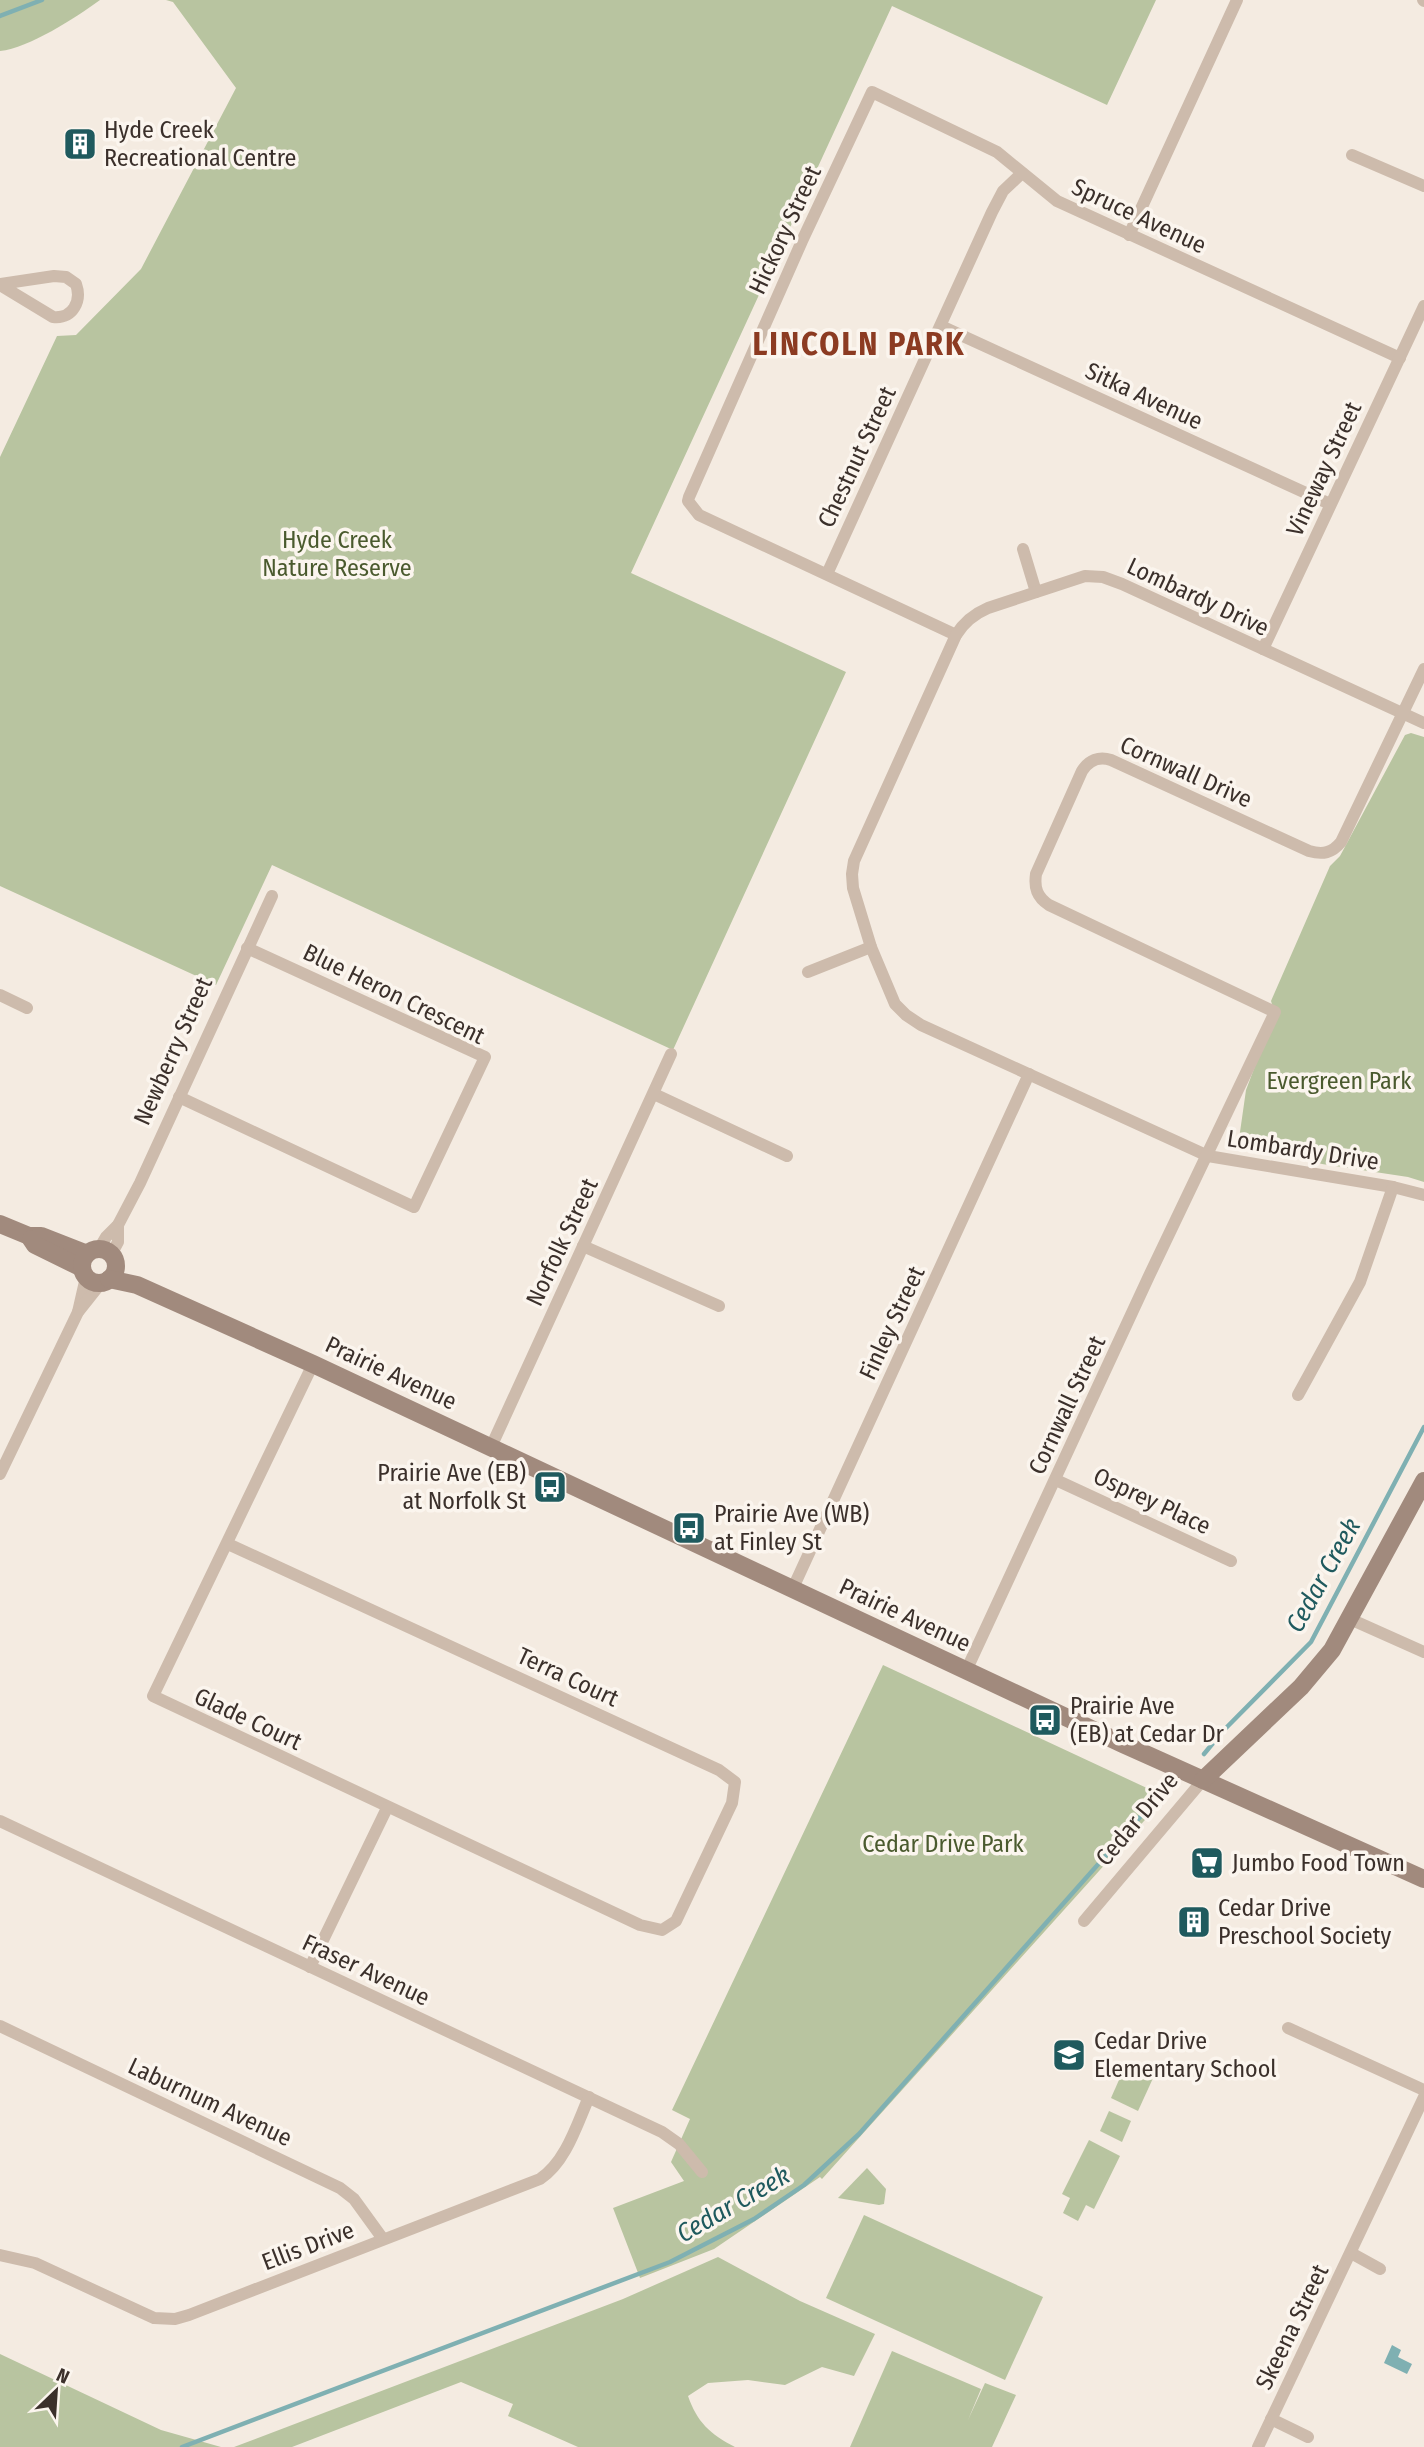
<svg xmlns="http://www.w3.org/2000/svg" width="1424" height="2447" font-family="'Fira Sans Condensed',sans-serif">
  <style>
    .green { fill: #b8c4a0 }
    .water { fill: #7fb0b2 }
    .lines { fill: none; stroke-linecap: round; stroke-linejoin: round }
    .stream { stroke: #7fb0b2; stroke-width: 4.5 }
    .street { stroke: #cdbbac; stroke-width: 12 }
    .secondary { stroke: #a18a7d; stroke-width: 18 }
    .labels { text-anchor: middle; stroke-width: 7; stroke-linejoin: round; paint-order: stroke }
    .poi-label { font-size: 24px; fill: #3b302b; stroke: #fbf5ee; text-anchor: start }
    .street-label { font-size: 24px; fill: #3b302b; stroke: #fbf5ee }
    .park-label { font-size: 24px; fill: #4a5a2e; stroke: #fbf5ee }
    .water-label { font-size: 26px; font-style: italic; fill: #1f5a5e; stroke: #fbf5ee }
    .district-label { font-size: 32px; font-weight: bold; letter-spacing: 2px; fill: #8c3b22; stroke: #fbf5ee }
  </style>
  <rect width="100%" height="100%" fill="#f4ebe1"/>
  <g class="green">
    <path d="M 0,0 L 100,0 C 75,18 29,48 0,51 Z"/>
    <path d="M 166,0 L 1156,0 L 1107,105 L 892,6 L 631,573 L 846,672 L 673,1050 L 272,865 L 216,985 L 0,886 L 0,457 L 57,336 L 76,335 L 141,269 L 236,88 L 173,2 Z"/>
    <path d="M 1411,733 L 1424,737 L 1424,1182 L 1408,1177 L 1322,1164 L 1239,1139 L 1246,1090 L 1275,1013 L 1271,1001 L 1330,866 L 1340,856 L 1405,735 Z"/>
    <path d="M 883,1665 L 1164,1796 L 1160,1799 L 1162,1801 L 822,2179 L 820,2177 L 714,2249 L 640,2278 L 613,2208 L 684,2181 L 671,2162 L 690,2119 L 672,2110 Z"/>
    <path d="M 1126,2064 L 1154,2076 L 1138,2111 L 1111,2098 Z"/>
    <path d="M 1109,2111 L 1131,2121 L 1122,2142 L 1100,2131 Z"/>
    <path d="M 1089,2140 L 1120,2156 L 1094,2209 L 1086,2205 L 1078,2221 L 1063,2213 L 1070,2198 L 1062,2194 Z"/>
    <path d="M 867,2168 L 886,2189 L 884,2204 L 879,2205 L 838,2198 Z"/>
    <path d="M 864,2215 L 1043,2297 L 1005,2380 L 826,2298 Z"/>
    <path d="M 718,2257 L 800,2301 L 875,2334 L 854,2376 L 822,2367 L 785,2385 L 748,2380 L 708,2383 L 688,2396 C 697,2422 710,2434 735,2447 L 578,2447 L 508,2416 L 513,2404 L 461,2382 L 292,2447 L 234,2447 L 623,2299 Z"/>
    <path d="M 892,2351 L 981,2389 L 968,2420 L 985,2383 L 1016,2395 L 992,2447 L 850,2447 Z"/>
    <path d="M 0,2354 L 161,2430 L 221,2447 L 0,2447 Z"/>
  </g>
  <path class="water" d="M 1392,2345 L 1401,2350 L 1398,2357 L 1412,2364 L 1407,2374 L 1384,2363 Z"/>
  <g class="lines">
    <g class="stream">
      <path d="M 0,16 L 42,0"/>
      <path d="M 1204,1754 L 1223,1731 L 1311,1642 L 1424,1427"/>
      <path d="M 182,2447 L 670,2262 L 754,2219 L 804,2185 L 859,2134 L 1164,1790"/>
    </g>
    <g class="street">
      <path d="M 1423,0 L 1424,1"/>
      <path d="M 1352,155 L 1424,186"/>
      <path d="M 1129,235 L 1237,0"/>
      <path d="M 0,284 L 54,276 L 66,277 L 76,284 C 82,301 73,319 53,317 L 0,285"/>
      <path d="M 941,326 L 1330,504"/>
      <path d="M 1023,549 L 1036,592"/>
      <path d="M 827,574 L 992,212 L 1003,191 L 1022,173"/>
      <path d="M 956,635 L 699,515 L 688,501 L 689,497 L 802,241 L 872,92 L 997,152 L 1057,201 L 1400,358"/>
      <path d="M 1263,649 L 1424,306"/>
      <path d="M 1424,723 L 1122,584 L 1103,577 L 1085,576 L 988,608 C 974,614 964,622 956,635 L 854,861 L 852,874 L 853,888 L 871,947 L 895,1004 L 906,1015 L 921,1025 L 1208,1156 L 1393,1187 L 1424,1195"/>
      <path d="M 808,972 L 871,947"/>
      <path d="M 0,995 L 27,1008"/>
      <path d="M 654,1094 L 787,1156"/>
      <path d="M 179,1097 L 414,1207 L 485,1057 L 247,948"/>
      <path d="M 583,1246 L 719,1306"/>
      <path d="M 99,1249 L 106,1237 L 118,1225 L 140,1183 L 272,896"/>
      <path d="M 111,1255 L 118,1242 L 118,1225"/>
      <path d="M 78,1312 L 86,1277"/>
      <path d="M 1298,1395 L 1360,1282 L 1393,1187"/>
      <path d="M 491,1447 L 671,1054"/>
      <path d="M 0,1474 L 78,1312 L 101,1283"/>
      <path d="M 1056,1480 L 1231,1561"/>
      <path d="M 228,1544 L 719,1770 L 735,1782 L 732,1803 L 676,1921 L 662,1930 L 640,1925 L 153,1696 L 313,1364"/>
      <path d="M 793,1588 L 1029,1074"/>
      <path d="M 1350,1619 L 1424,1652"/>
      <path d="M 966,1671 L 1149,1276 L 1275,1012 L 1049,905 C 1037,897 1034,888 1036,874 L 1082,771 C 1089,760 1099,756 1111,760 L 1309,851 C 1323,855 1332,853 1341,842 L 1424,669"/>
      <path d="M 0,1821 L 662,2132 L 679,2144 L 702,2172"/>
      <path d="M 1084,1921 L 1203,1780"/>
      <path d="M 310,1967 L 387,1808"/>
      <path d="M 0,2026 L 340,2188 L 354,2199 L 383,2239"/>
      <path d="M 1288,2028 L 1424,2090"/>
      <path d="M 1351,2253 L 1380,2269"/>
      <path d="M 0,2255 L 35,2263 L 154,2318 L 175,2319 L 189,2315 L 540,2179 C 566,2162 577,2124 589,2097"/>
      <path d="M 1271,2419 L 1308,2437"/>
      <path d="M 1258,2447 L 1424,2097"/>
    </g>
    <g class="secondary">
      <path d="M 0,1224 L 29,1236 L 41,1236 L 87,1254"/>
      <path d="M 31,1239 L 35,1245 L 82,1268"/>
      <circle cx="99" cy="1266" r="17"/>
      <path d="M 109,1279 L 137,1285 L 313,1364 L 1123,1744 L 1424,1879"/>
      <path d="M 1203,1780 L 1301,1687 L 1332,1650 L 1424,1481"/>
    </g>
  </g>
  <defs>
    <symbol id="building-square" viewBox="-11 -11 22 22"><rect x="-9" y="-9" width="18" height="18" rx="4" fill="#1f5a5e" stroke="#fbf5ee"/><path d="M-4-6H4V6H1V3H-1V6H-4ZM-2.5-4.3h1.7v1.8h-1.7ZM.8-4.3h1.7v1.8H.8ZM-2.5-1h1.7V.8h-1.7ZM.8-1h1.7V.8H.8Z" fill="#fff"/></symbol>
    <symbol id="bus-square" viewBox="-11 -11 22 22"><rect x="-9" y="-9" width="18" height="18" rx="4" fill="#1f5a5e" stroke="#fbf5ee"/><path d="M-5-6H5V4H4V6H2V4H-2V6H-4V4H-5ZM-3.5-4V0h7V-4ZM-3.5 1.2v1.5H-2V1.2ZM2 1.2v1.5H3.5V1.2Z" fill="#fff"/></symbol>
    <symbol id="supermarket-square" viewBox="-11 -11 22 22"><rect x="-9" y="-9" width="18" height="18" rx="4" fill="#1f5a5e" stroke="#fbf5ee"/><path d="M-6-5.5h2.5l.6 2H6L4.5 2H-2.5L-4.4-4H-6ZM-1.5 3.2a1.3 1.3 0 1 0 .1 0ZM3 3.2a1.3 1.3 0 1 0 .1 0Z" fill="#fff"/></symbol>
    <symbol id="school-square" viewBox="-11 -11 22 22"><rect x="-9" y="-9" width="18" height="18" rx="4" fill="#1f5a5e" stroke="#fbf5ee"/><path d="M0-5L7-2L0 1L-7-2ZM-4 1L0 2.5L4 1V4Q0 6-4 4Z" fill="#fff"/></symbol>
  </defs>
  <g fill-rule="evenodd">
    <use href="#building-square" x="61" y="125" width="38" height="38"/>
    <use href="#bus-square" x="531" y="1468" width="38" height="38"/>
    <use href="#bus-square" x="670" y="1509" width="38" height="38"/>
    <use href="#bus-square" x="1026" y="1701" width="38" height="38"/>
    <use href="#supermarket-square" x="1188" y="1844" width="38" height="38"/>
    <use href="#building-square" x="1175" y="1903" width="38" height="38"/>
    <use href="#school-square" x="1050" y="2036" width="38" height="38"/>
  </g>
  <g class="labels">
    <g class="poi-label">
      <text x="104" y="138">Hyde Creek<tspan x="104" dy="28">Recreational Centre</tspan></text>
      <text x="526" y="1481" text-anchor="end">Prairie Ave (EB)<tspan x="526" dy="28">at Norfolk St</tspan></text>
      <text x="714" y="1522">Prairie Ave (WB)<tspan x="714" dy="28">at Finley St</tspan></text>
      <text x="1070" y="1714">Prairie Ave<tspan x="1070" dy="28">(EB) at Cedar Dr</tspan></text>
      <text x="1232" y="1871">Jumbo Food Town</text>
      <text x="1218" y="1916">Cedar Drive<tspan x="1218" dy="28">Preschool Society</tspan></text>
      <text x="1094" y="2049">Cedar Drive<tspan x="1094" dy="28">Elementary School</tspan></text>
    </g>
    <g class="street-label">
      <text transform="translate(1139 216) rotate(25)" y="8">Spruce Avenue</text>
      <text transform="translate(785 230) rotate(-65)" y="8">Hickory Street</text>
      <text transform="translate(1144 396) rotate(25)" y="8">Sitka Avenue</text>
      <text transform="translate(857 457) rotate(-65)" y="8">Chestnut Street</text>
      <text transform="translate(1324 469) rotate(-65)" y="8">Vineway Street</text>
      <text transform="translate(1198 597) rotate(25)" y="8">Lombardy Drive</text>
      <text transform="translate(1186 772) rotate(24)" y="8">Cornwall Drive</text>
      <text transform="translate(394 994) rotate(26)" y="8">Blue Heron Crescent</text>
      <text transform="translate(173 1051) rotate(-66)" y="8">Newberry Street</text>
      <text transform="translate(1303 1150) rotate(9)" y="8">Lombardy Drive</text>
      <text transform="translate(562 1242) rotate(-65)" y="8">Norfolk Street</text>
      <text transform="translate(892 1323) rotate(-65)" y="8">Finley Street</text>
      <text transform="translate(391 1373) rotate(25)" y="8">Prairie Avenue</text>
      <text transform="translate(1067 1405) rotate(-65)" y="8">Cornwall Street</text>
      <text transform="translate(1152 1501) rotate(25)" y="8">Osprey Place</text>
      <text transform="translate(905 1615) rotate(25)" y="8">Prairie Avenue</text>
      <text transform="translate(568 1677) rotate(25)" y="8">Terra Court</text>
      <text transform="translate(248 1719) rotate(25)" y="8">Glade Court</text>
      <text transform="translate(1137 1819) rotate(-50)" y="8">Cedar Drive</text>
      <text transform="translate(366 1970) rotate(25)" y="8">Fraser Avenue</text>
      <text transform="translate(210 2102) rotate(25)" y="8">Laburnum Avenue</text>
      <text transform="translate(308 2246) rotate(-21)" y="8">Ellis Drive</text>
      <text transform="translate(1292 2327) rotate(-64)" y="8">Skeena Street</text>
    </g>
    <g class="park-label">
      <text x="337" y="548">Hyde Creek<tspan x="337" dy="28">Nature Reserve</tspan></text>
      <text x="1339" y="1089">Evergreen Park</text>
      <text x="943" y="1852">Cedar Drive Park</text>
    </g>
    <g class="water-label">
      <text transform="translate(1323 1575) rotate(-61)" y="9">Cedar Creek</text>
      <text transform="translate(733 2204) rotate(-30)" y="9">Cedar Creek</text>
    </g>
    <g class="district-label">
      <text x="859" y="355">LINCOLN PARK</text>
    </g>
  </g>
  <g transform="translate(56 2391) rotate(25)" stroke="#fbf5ee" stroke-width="5" paint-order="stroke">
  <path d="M0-5L12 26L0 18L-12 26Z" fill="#3b302b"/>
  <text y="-10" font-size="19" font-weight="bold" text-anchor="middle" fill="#3b302b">N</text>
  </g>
</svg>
